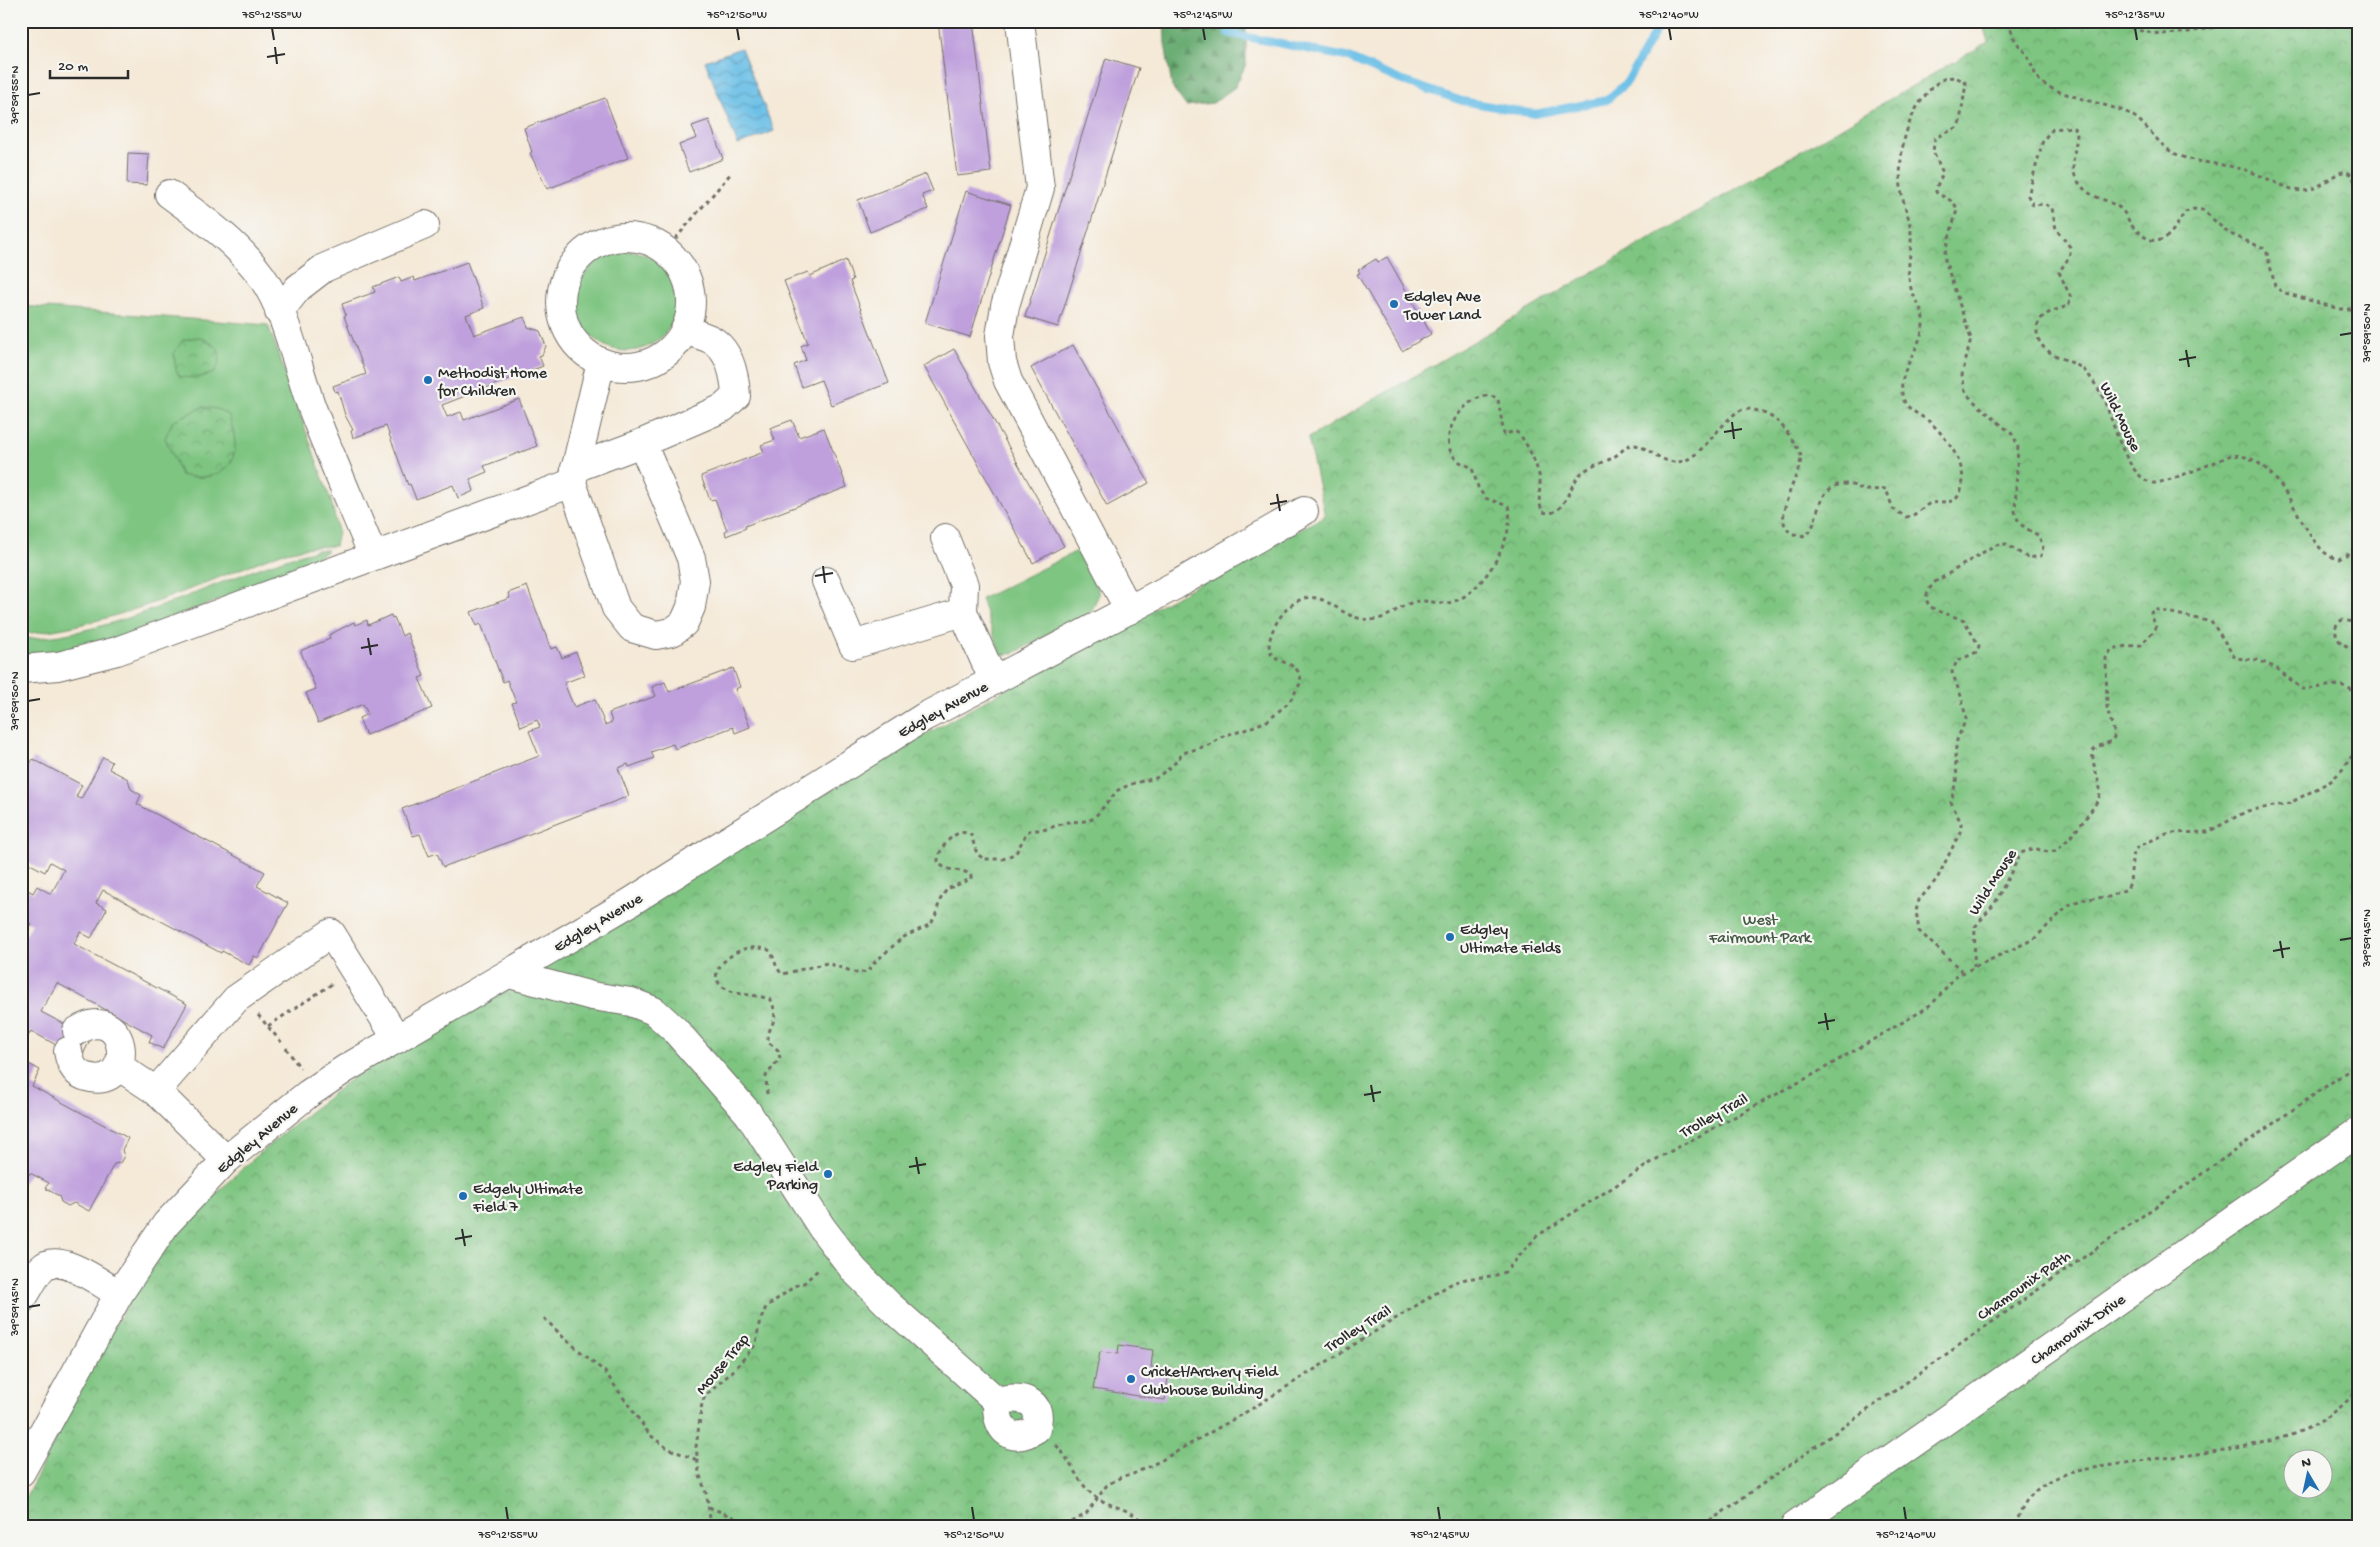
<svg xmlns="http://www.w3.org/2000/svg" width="2380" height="1547" font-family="'Gochi Hand',sans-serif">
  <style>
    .grass { fill: #7ec581; stroke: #547856 }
    .forest { fill: url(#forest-firs); stroke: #486a4d }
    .park { fill: url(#park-crowns); stroke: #547856; fill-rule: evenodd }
    .water { fill: url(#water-waves); stroke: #4a7589 }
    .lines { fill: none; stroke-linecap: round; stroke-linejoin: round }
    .stream { stroke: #6abfe7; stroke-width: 8 }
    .building { fill: #bfa0dd }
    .minor-casing { stroke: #726e67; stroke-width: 30 }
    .path { stroke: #726e67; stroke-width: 3; stroke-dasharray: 4 4; stroke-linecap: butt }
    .minor { stroke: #fff; stroke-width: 28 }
    .ticks { fill: none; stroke: #2b2b2b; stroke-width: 2 }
    .poi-dot { fill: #1f6fb2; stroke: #f6f6f2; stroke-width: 2 }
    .labels { text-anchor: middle; stroke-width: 4.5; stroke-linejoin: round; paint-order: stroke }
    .poi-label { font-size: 16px; fill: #2b2b2b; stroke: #f6f6f2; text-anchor: start }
    .street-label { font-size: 16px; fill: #2b2b2b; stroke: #f6f6f2 }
    .park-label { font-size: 16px; fill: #445945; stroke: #f6f6f2 }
    .neatline { fill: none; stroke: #2b2b2b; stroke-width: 2 }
    .ticks-label { font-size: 12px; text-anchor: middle; fill: #2b2b2b }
  </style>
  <defs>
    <pattern id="forest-firs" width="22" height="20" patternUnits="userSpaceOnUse" patternTransform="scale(1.25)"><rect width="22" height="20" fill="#66aa6f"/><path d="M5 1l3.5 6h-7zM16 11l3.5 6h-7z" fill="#548b5b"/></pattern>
    <pattern id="park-crowns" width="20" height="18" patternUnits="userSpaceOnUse" patternTransform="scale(1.25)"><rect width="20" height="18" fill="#7ec581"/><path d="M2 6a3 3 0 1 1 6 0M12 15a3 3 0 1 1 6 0" fill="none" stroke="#67a06a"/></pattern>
    <pattern id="water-waves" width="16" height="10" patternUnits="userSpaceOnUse" patternTransform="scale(1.25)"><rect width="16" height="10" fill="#6abfe7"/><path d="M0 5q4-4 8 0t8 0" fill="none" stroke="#579bbb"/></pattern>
  </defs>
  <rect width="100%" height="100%" fill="#f6f6f2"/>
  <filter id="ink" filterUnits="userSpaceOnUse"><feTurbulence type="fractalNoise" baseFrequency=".02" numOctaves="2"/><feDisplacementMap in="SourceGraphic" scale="10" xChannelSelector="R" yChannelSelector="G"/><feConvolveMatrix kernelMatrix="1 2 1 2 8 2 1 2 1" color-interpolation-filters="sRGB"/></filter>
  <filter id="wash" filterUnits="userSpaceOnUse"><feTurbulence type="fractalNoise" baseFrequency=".0096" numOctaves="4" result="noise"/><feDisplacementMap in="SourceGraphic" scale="20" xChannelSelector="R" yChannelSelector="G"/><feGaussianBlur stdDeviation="1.12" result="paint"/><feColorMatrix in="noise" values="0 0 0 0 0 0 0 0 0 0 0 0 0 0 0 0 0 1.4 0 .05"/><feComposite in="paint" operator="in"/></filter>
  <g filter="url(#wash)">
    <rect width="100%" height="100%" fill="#f5e9d7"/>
    <g class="grass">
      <circle cx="627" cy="301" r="50"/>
      <path d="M 21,306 L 268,325 L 331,501 L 338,531 L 335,546 L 311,547 L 281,553 C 197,585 111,627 21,634 Z"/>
      <path d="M 316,550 L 328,550 L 312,561 L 219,600 L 88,649 L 21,657 L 21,639 C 125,635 217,576 316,550 Z"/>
      <path d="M 1079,550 L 1087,562 L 1099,594 L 1091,612 L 1014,653 L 1001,655 L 981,599 Z"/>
    </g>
    <path class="forest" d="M 1164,21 L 1246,21 L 1246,64 L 1235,87 L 1213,103 L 1186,106 L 1172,87 L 1165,43 Z"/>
    <g class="park">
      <path d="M 1982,21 L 2359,21 L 2359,1526 L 21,1526 L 21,1506 C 67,1422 104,1330 162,1254 C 214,1186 285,1132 351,1079 L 879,761 L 1036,672 L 1325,516 L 1308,438 L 1988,42 ZM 2292,1460 L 2322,1460 L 2322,1490 L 2292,1490 Z"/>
      <path d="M 198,337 C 218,345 226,352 214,373 L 197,378 L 180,377 L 176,370 L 174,353 L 183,340 Z"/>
      <path d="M 203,407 L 217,409 L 229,415 C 232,427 237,441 234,454 C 229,478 199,480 181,475 L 165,438 L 173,421 Z"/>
    </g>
    <path class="water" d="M 741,48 L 774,131 L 738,145 L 705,61 Z"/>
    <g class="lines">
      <path class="stream" d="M 1228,33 L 1346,57 L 1400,80 L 1462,101 L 1535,114 L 1607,100 L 1627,82 L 1661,21"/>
    </g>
    <g id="blocks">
      <g class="building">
        <path d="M 938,21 L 973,21 L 991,172 L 957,176 Z"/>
        <path d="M 1106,58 L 1139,68 L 1058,327 L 1025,317 Z"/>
        <path d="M 605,98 L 628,158 L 547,189 L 530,153 L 532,152 L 524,128 Z"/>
        <path d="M 709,120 L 723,159 L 689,172 L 679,145 L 697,138 L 692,126 Z"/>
        <path d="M 128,153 L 149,154 L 147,185 L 127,184 Z"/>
        <path d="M 926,174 L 933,191 L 922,195 L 928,209 L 870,232 L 858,200 Z"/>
        <path d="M 966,191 L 1011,205 L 970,337 L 925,323 Z"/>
        <path d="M 1387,257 L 1431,334 L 1402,351 L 1357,274 L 1360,273 L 1358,270 L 1376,259 L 1378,262 Z"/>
        <path d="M 846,260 L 853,280 L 850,281 L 889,383 L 831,405 L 821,380 L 802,387 L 794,365 L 806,360 L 801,346 L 808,343 L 784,281 L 808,272 L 810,276 Z"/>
        <path d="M 467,262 L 484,308 L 466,315 L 474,335 L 524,317 L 528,327 L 540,331 L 546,346 L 542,355 L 539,356 L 543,366 L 442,405 L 447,417 L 461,412 L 464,420 L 519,399 L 537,446 L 484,466 L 487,472 L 470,479 L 474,491 L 458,498 L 453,485 L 416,499 L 410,484 L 408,485 L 386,426 L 353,438 L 351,431 L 353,430 L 345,415 L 338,391 L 335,392 L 333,386 L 366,374 L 344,316 L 346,316 L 342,304 L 375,292 L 373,287 L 399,277 L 401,282 L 414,277 L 415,281 Z"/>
        <path d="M 1073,345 L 1149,483 L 1107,506 L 1031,368 Z"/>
        <path d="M 954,349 L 1064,546 L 1033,563 L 924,366 Z"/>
        <path d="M 792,420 L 799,437 L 824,428 L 847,487 L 745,526 L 746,528 L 726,536 L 725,531 L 727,530 L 715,499 L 710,500 L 701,476 L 764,452 L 761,445 L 775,440 L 770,428 Z"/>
        <path d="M 527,586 L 551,649 L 557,647 L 562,658 L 576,652 L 585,675 L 564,683 L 574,707 L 595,699 L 605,725 L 612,722 L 609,713 L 656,696 L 652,687 L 665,682 L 669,692 L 733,668 L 740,687 L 735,689 L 750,727 L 735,733 L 733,727 L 675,749 L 673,744 L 651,752 L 654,758 L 629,767 L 628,764 L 618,768 L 629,796 L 443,867 L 437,853 L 429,856 L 420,834 L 413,836 L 402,809 L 539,756 L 529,731 L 540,727 L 537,720 L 521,727 L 512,703 L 516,702 L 507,680 L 503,682 L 481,624 L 477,626 L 471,612 L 510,598 L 508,593 Z"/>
        <path d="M 391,615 L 392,618 L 394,617 L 402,636 L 407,633 L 424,676 L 419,678 L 432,708 L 366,735 L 359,718 L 368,714 L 363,704 L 318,723 L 306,693 L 316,689 L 301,652 L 302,650 L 330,639 L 329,635 L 354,622 L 355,625 L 367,620 L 368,625 Z"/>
        <path d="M 103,757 L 112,762 L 109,769 L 128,779 L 131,789 L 141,795 L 137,804 L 265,872 L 257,886 L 288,903 L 258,958 L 254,956 L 249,965 L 222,951 L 221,953 L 103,890 L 96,903 L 107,909 L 91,938 L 80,932 L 74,944 L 187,1004 L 163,1049 L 149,1042 L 152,1035 L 57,983 L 41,1012 L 91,1038 L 81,1059 L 31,1031 L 21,1049 L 21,944 L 32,924 L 21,919 L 21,886 L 33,893 L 37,886 L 51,894 L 64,870 L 50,862 L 45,872 L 21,859 L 21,765 L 28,768 L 33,759 L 82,785 L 76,797 L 81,799 Z"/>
        <path d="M 21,1060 L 40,1070 L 32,1086 L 128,1138 L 122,1150 L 124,1156 L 120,1163 L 114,1164 L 89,1211 L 74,1203 L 68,1206 L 61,1202 L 59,1196 L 45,1188 L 49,1183 L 30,1173 L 21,1185 Z"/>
        <path d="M 1119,1345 L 1153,1350 L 1151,1367 L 1169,1370 L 1165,1400 L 1093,1389 L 1100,1352 L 1118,1354 Z"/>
      </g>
    </g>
  </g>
  <g filter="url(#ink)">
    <use href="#blocks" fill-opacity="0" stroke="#726e67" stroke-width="1"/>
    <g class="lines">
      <defs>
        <g id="minor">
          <path d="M 1020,21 L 1040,188 L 1005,306 L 1000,336 L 1002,362 L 1008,381 L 1129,610"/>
          <path d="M 169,194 C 203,219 237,242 262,277 C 287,313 297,367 312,408 C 331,458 353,507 373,556"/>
          <circle cx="626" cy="302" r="65"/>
          <path d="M 279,312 L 298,288 L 324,268 L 425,225"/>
          <path d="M 601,362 L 572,483 L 616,608 L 632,628 L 656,635 L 672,632 L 684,623 L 691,607 L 695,581 L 691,558 L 642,443 L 723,408 L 736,396 C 735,377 731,354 715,342 C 707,336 694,334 685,330"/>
          <path d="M 575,468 L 642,443"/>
          <path d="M 945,538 L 964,585 L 963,612 L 993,679"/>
          <path d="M 826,581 L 853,645 L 963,612"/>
          <path d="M 21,669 L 58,666 L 117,651 L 572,483"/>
          <path d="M 509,974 L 592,996 L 631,1002 L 654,1011 L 675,1030 L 748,1113 L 822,1228 L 854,1270 L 889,1305 L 997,1401 C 996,1428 1009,1446 1036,1429 C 1045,1399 1020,1395 997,1401"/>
          <path d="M 68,1051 C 70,1063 74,1074 87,1077 C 138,1092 129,999 77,1031"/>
          <path d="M 118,1066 L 156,1091 L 226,1160"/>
          <path d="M 156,1091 L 236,999 L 331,933 L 397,1039"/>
          <path d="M 21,1300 C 29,1291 33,1277 42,1268 C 59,1251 103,1285 119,1294"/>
          <path d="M 21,1472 L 119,1294 L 166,1224 L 226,1160 L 308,1094 L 345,1069 L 629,903 L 924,717 L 1176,585 L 1304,511"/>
          <path d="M 1795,1526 L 2359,1131"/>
        </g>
      </defs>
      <use href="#minor" class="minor-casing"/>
      <g class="path">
        <path d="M 2012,21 C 2008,36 2018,43 2026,54 C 2032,63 2033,73 2040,81 C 2052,94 2107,104 2126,112 C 2146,121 2154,141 2172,152 C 2191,163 2220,163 2242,169 C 2260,174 2276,184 2295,190 C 2321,197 2339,160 2352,176 C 2355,180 2356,185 2359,189"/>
        <path d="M 2117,21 C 2157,45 2202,29 2244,21"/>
        <path d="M 665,251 L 732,172"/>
        <path d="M 2359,309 L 2339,309 L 2282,292 L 2275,286 L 2267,253 L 2263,248 L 2228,233 L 2203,210 L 2194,209 L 2185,212 C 2171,235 2160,255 2133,227 C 2128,221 2126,213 2120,208 C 2104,197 2087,199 2076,178 C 2069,164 2077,146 2077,132 L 2073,127 L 2053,129 L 2043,140 L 2028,196 L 2033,205 L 2045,204 L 2052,208 L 2056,229 L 2070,247 L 2070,256 L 2059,272 L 2071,298 L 2068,306 C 2056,310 2038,313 2037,329 C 2036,354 2064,357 2080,367 C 2088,372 2094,383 2099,390 C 2114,415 2122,475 2153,483 C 2161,485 2221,460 2231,455 C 2291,455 2301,555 2339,559 L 2359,547"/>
        <path d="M 2359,623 L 2342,620 L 2337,623 C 2332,640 2343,647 2359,649"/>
        <path d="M 1974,967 L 1975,927 L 1995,903 L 2021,853 L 2035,848 C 2042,851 2051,854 2058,849 C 2068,842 2098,805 2100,794 C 2101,780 2091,766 2093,751 L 2097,747 L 2112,741 L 2115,735 L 2107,709 L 2106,658 L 2111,650 L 2119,647 L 2141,645 L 2156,628 L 2151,613 L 2154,609 L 2212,622 L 2235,658 L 2258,660 L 2276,668 L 2302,689 C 2323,690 2345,675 2359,699"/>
        <path d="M 258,1015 L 282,1043"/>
        <path d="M 268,1026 L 332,984"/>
        <path d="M 286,1048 L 300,1068"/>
        <path d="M 767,1094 L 766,1076 L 780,1058 L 778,1050 L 768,1042 C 767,1024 781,1023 771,1000 C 756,993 738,997 723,987 C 704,973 731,953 744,949 C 752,947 760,948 767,949 C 776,954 773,968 783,974 L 827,963 L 857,973 L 867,972 L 874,963 L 902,938 L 931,924 L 935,917 L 940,900 L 947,889 L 971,879 L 971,875 C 961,867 945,874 938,861 C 938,848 957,825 971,835 L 977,854 L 984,859 L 1003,859 L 1016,853 L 1027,832 L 1031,830 L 1043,830 L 1068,822 L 1088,821 L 1094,818 L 1118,790 L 1134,783 L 1156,778 L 1173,765 L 1183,753 L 1209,745 L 1225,735 L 1242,731 L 1269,720 L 1290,701 L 1301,682 C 1300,654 1263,670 1270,639 C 1274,622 1288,602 1306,598 C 1325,594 1340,614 1358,618 C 1387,625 1392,608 1414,602 C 1428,598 1440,607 1455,601 C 1484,591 1517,535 1508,506 L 1485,498 L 1478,487 L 1472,468 C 1467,465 1459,463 1455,458 C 1432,433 1475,383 1498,399 L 1504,435 L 1514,431 C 1524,433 1540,471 1540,481 C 1540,493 1537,501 1543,512 C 1566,519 1568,482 1584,471 C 1595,464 1608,462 1618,454 C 1623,451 1626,444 1633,445 C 1649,445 1663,469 1686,460 C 1706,452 1729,410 1745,409 C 1754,408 1770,415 1777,421 C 1783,425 1801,451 1801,457 C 1801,475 1767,524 1794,534 C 1825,547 1806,484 1846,484 C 1854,484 1860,490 1868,490 C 1875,491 1879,488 1886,489 L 1893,509 L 1906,517 L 1912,516 L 1930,503 L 1954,501 C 1977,478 1950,441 1931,423 C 1922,415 1907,411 1903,398 C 1895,370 1925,347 1923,319 C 1922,306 1912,297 1910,284 C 1906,267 1912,252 1911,235 C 1911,221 1905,209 1902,195 C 1897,165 1903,126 1921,101 C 1932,86 1947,68 1966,83 L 1960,122 L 1956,128 L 1935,138 L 1933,151 L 1943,173 L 1936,188 L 1936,192 C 1944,199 1954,198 1957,210 L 1945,252 L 1945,260 L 1971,339 L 1962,375 L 1965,390 L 1971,399 L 2012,434 L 2018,445 L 2015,511 C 2018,527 2027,528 2039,536 L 2043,547 L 2041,556 L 2028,558 L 2006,544 L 1995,545 L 1935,582 C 1910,609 1946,613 1964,620 L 1979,646 L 1977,652 L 1957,661 L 1952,672 L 1962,699 L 1966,719 L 1957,740 L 1955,754 L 1957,777 L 1951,802 L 1961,823 L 1961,830 L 1937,879 L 1919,900 L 1916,911 L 1919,931 L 1963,972"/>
        <path d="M 544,1318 L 563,1337 L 605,1372 L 650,1435 L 667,1448 L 697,1460"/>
        <path d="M 1056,1445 C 1072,1461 1077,1484 1096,1497 C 1111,1508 1134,1508 1145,1526"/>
        <path d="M 709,1507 L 735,1518 L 744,1526"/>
        <path d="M 711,1526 L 707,1496 L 699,1473 L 696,1447 L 702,1403 L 705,1396 L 735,1369 L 756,1344 L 759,1324 L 766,1307 L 795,1286 L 804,1283 L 820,1268"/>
        <path d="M 1065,1526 L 1086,1514 L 1107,1485 L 1123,1476 L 1133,1474 L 1162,1460 L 1253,1408 L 1449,1285 C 1469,1274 1488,1280 1505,1272 L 1537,1236 L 1660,1157 L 1818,1072 L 1920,1012 L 1933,1003 L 1956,976 L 2034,939 L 2069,905 L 2083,899 L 2109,897 L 2127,889 L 2130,883 L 2132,860 L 2135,850 L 2141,845 L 2169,833 L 2208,832 L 2247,811 L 2290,803 L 2331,781 L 2342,770 L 2359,746"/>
        <path d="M 1703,1526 L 2359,1063"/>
        <path d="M 2017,1526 C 2019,1503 2036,1487 2056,1478 C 2075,1469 2098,1468 2119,1464 C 2171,1456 2225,1453 2277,1439 C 2309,1431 2339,1414 2359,1387"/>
      </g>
      <use href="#minor" class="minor"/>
    </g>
  </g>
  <path class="ticks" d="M 272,28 L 274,40M 737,28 L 739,40M 1203,28 L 1205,40M 1669,28 L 1671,40M 2135,28 L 2137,40M 275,47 L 277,64M 267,57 L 285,54M 28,95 L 40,93M 2340,335 L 2352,333M 2186,350 L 2189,367M 2179,360 L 2196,357M 1732,422 L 1734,439M 1724,432 L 1742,429M 1277,494 L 1280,511M 1270,504 L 1287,501M 823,566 L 825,583M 815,576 L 833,573M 368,638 L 371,655M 361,648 L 378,645M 28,701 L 40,699M 2340,940 L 2352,938M 2280,941 L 2283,958M 2273,951 L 2290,948M 1825,1013 L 1828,1030M 1818,1023 L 1835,1020M 1371,1085 L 1374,1102M 1364,1095 L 1381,1092M 916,1157 L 919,1174M 909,1167 L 926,1164M 462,1229 L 465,1246M 455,1239 L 472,1236M 28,1307 L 40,1305M 506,1507 L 508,1520M 972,1507 L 974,1520M 1438,1507 L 1440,1520M 1904,1507 L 1906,1520"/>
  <g class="poi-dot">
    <circle cx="1394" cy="304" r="5"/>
    <circle cx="428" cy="380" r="5"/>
    <circle cx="1450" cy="937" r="5"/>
    <circle cx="828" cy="1174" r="5"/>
    <circle cx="463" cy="1196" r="5"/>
    <circle cx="1131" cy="1379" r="5"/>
  </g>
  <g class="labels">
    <g class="poi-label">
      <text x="1404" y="301">Edgley Ave<tspan x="1404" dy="18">Tower Land</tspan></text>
      <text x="438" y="377">Methodist Home<tspan x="438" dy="18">for Children</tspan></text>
      <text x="1460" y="934">Edgley<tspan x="1460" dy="18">Ultimate Fields</tspan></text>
      <text x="818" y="1171" text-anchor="end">Edgley Field<tspan x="818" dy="18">Parking</tspan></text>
      <text x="473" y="1193">Edgely Ultimate<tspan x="473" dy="18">Field 7</tspan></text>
      <text x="1141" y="1376">Cricket/Archery Field<tspan x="1141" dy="18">Clubhouse Building</tspan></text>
    </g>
    <g class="street-label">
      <text transform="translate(2122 416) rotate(64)" y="6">Wild Mouse</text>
      <text transform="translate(942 708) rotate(-29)" y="6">Edgley Avenue</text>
      <text transform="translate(1991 881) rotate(-57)" y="6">Wild Mouse</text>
      <text transform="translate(597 921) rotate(-31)" y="6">Edgley Avenue</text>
      <text transform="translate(1713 1114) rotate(-29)" y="6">Trolley Trail</text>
      <text transform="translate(256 1137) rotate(-40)" y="6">Edgley Avenue</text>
      <text transform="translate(2023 1284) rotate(-35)" y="6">Chamounix Path</text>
      <text transform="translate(1357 1327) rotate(-32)" y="6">Trolley Trail</text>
      <text transform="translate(2077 1328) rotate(-35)" y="6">Chamounix Drive</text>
      <text transform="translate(721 1363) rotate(-50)" y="6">Mouse Trap</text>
    </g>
    <g class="park-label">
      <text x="1760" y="924">West<tspan x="1760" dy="18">Fairmount Park</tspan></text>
    </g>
  </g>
  <rect width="2380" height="1547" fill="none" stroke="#f6f6f2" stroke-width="55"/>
  <g transform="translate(2308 1474) rotate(351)"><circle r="24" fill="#f6f6f2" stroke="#a5a5a2"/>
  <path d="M0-4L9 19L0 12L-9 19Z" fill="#1f6fb2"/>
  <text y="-8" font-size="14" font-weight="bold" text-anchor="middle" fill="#2b2b2b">N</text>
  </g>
  <path d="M50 70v8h78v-8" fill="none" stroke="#2b2b2b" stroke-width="2.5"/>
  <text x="58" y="70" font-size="15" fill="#2b2b2b" stroke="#f6f6f2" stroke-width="4" paint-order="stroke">20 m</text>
  <rect x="28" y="28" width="2324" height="1492" class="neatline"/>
  <g class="ticks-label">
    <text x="272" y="18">75°12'55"W</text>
    <text x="737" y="18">75°12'50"W</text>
    <text x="1203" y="18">75°12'45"W</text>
    <text x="1669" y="18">75°12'40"W</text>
    <text x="2135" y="18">75°12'35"W</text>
    <text transform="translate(14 95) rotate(-90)" y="4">39°59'55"N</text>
    <text transform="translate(2366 333) rotate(-90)" y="4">39°59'50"N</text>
    <text transform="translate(14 701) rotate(-90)" y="4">39°59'50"N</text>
    <text transform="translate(2366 938) rotate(-90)" y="4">39°59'45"N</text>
    <text transform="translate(14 1307) rotate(-90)" y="4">39°59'45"N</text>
    <text x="508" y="1538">75°12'55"W</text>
    <text x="974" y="1538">75°12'50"W</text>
    <text x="1440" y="1538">75°12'45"W</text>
    <text x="1906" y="1538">75°12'40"W</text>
  </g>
</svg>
